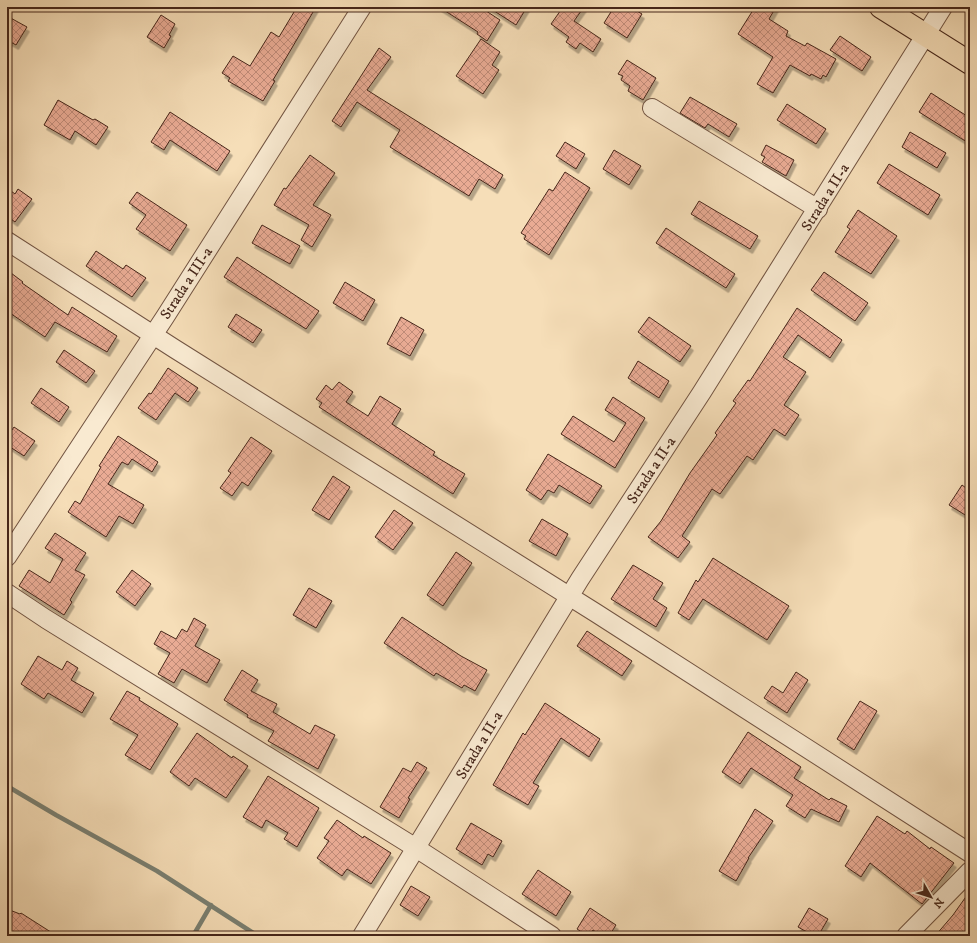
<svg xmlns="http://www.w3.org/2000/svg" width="977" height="943" font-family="'IM FELL DW Pica',serif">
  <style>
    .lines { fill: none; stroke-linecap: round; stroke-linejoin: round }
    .stream { stroke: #7a8072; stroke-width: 4.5 }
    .building { fill: url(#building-cross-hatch); stroke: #46261a; filter: url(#shadow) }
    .minor-casing { stroke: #725442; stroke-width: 20 }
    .major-casing { stroke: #46261a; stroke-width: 24 }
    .minor { stroke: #f9ead1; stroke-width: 18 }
    .major { stroke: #f6deb8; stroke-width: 22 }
    .labels { text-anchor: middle; stroke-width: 3.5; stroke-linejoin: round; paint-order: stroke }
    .street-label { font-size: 15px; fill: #46261a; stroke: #f9ead1 }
  </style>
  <defs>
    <pattern id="building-cross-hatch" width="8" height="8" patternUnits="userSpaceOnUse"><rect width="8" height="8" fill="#e9ab94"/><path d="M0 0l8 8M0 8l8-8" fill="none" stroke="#bf8b78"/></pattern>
    <filter id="shadow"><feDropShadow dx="2.5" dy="4.5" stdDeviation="0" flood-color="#0004"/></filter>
  </defs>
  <rect width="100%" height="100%" fill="#f6deb8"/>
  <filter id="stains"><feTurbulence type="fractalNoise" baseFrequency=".005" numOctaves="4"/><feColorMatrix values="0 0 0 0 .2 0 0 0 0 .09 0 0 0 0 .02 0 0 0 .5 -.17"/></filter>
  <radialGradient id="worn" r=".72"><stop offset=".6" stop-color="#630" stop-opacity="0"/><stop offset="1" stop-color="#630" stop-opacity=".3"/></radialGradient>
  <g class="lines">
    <g class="stream">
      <path d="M 7,786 L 56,815 L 157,871 L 258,936"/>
      <path d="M 193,936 L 211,905"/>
    </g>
  </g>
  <g class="building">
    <path d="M 297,7 L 316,7 L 273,80 L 275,81 L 263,101 L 228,81 L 230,78 L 222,73 L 233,56 L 250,66 L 271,32 L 279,37 Z"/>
    <path d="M 439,7 L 480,7 L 500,20 L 487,41 L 477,34 L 478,32 Z"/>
    <path d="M 488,7 L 527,7 L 516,25 Z"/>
    <path d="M 563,7 L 584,7 L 574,21 L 601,39 L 593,52 L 580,43 L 576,49 L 566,42 L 569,37 L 551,24 Z"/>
    <path d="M 614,7 L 630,7 L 642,14 L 627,38 L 604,23 Z"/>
    <path d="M 755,7 L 776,7 L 769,19 L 788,31 L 786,36 L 805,46 L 807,43 L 836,59 L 826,77 L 823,75 L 821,79 L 811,74 L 810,76 L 790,65 L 773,93 L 757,84 L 773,57 L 738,34 Z"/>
    <path d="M 161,15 L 175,24 L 169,35 L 171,36 L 164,48 L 147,37 Z"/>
    <path d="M 7,16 L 27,27 L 16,45 L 7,40 Z"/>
    <path d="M 840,36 L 871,57 L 862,71 L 830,50 Z"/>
    <path d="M 481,39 L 500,52 L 492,65 L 499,70 L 483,94 L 456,76 Z"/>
    <path d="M 379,48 L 391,57 L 367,90 L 503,175 L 495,189 L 479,179 L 469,196 L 390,147 L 400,130 L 357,102 L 341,127 L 332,121 Z"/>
    <path d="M 627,60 L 656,78 L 643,100 L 628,91 L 630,86 L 621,80 L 623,76 L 618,74 Z"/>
    <path d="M 931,93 L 970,118 L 970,144 L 919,112 Z"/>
    <path d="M 690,97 L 737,124 L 729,137 L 708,124 L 705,128 L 680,113 Z"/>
    <path d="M 58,100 L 93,120 L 95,119 L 108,127 L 96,145 L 75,131 L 70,140 L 44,125 Z"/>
    <path d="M 787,104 L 826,129 L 816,144 L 777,120 Z"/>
    <path d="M 170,112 L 230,151 L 217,171 L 170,140 L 164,150 L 151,142 Z"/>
    <path d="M 910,132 L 946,153 L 937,168 L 902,147 Z"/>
    <path d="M 565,142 L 585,154 L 576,169 L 556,156 Z"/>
    <path d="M 766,145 L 794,160 L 786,176 L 762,162 L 765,157 L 761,155 Z"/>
    <path d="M 614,150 L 641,166 L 629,185 L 603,169 Z"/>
    <path d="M 310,155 L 335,173 L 313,205 L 331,215 L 312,247 L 301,240 L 309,225 L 274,205 L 284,188 L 286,189 Z"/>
    <path d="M 889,164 L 940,195 L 928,215 L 877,183 Z"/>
    <path d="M 565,172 L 590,188 L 549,255 L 524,239 L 526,236 L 521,233 L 549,189 L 553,191 Z"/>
    <path d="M 7,188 L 15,194 L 18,189 L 32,199 L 15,222 L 7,216 Z"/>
    <path d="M 137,192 L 187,225 L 170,251 L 136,229 L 146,215 L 129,203 Z"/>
    <path d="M 699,201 L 758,236 L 750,249 L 691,214 Z"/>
    <path d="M 858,210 L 897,236 L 871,274 L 835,252 L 850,229 L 847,227 Z"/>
    <path d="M 262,225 L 300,246 L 290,264 L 252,243 Z"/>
    <path d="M 666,228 L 735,274 L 726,288 L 656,243 Z"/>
    <path d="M 96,251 L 123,269 L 126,265 L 146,278 L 132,297 L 86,266 Z"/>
    <path d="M 237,257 L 319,311 L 306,329 L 224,277 Z"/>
    <path d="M 7,270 L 23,282 L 22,283 L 68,315 L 72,307 L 117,336 L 107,352 L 55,322 L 45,337 L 7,311 Z"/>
    <path d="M 824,272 L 868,303 L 855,321 L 811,290 Z"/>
    <path d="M 345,282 L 375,300 L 363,321 L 333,303 Z"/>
    <path d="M 797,308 L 842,340 L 830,358 L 798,335 L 783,357 L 806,372 L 784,405 L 799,415 L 785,436 L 774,429 L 753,460 L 747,456 L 720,494 L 712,489 L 682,536 L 690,542 L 678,558 L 648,537 L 661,521 L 690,473 L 717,435 L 715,433 L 736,403 L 733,401 L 748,380 L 750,381 Z"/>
    <path d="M 236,314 L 262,330 L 253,343 L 228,327 Z"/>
    <path d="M 401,317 L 424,330 L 410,356 L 387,344 Z"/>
    <path d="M 649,317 L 691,346 L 680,362 L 638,332 Z"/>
    <path d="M 64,350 L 95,371 L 86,383 L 56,362 Z"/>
    <path d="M 638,361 L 669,381 L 659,398 L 628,378 Z"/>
    <path d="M 168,368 L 198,388 L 188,402 L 175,393 L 156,420 L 138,408 L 149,393 L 151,394 Z"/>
    <path d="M 339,382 L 353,392 L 346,402 L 368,416 L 380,396 L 401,409 L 392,424 L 435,452 L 433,455 L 465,474 L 453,494 L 319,407 L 322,403 L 316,399 L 326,385 L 332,390 Z"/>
    <path d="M 41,388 L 69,407 L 59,422 L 31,403 Z"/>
    <path d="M 613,397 L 645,418 L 615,468 L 561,434 L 573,416 L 614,442 L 626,423 L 605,410 Z"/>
    <path d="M 14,427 L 35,441 L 24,456 L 7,445 L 7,437 Z"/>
    <path d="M 118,436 L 158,462 L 152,472 L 132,459 L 128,465 L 122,462 L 108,484 L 144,505 L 133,524 L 119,516 L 106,537 L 68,512 L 75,501 L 80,504 L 101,467 L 99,466 Z"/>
    <path d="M 251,437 L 272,451 L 248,486 L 242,482 L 232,496 L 220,488 L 231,473 L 228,471 Z"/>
    <path d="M 548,454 L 602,486 L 590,504 L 559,485 L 554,493 L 548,490 L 541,500 L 526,490 Z"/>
    <path d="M 333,476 L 350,487 L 329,520 L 312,510 Z"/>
    <path d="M 962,485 L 970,491 L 970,518 L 949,505 Z"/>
    <path d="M 394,510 L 413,523 L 393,550 L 375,537 Z"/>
    <path d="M 542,519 L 568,534 L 556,556 L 529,541 Z"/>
    <path d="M 55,533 L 86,553 L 75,570 L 85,575 L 70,600 L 72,602 L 64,615 L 19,586 L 29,570 L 50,583 L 63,559 L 45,548 Z"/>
    <path d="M 456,552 L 472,563 L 443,606 L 427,595 Z"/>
    <path d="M 713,558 L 789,606 L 767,640 L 703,599 L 689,620 L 678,613 L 696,580 L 698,582 Z"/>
    <path d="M 633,565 L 663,583 L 653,599 L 667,608 L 656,627 L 611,599 Z"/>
    <path d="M 132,570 L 151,584 L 135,606 L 116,592 Z"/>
    <path d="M 309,588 L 332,601 L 316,628 L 293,615 Z"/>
    <path d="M 402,617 L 461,656 L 487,670 L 475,691 L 464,685 L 462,688 L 436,673 L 434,676 L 384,643 Z"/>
    <path d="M 194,618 L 206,625 L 195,646 L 220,660 L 207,683 L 182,669 L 174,683 L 158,674 L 170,653 L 154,644 L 161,631 L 176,639 L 182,629 L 187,632 Z"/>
    <path d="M 587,631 L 632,661 L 622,676 L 577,646 Z"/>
    <path d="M 38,656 L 62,670 L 67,661 L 78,668 L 71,680 L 94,693 L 82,713 L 48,693 L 44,699 L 21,684 Z"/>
    <path d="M 242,670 L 258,680 L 251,691 L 277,704 L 273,712 L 310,734 L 315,725 L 335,735 L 318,769 L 268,741 L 274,731 L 247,717 L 248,715 L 224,700 Z"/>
    <path d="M 796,672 L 808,680 L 787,713 L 764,698 L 772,686 L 783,693 Z"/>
    <path d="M 127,691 L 140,698 L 139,700 L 178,724 L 150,770 L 125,755 L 138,735 L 110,719 Z"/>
    <path d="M 860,701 L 877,711 L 854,750 L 837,739 Z"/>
    <path d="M 545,703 L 600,739 L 589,757 L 561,738 L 533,783 L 539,786 L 528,805 L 493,785 L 523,733 L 525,735 Z"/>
    <path d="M 748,732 L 801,767 L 794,778 L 829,800 L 831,798 L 847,806 L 839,822 L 811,809 L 805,818 L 786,806 L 793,795 L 751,768 L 740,784 L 722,772 Z"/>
    <path d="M 197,733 L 232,758 L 233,756 L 248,766 L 226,798 L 195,778 L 189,786 L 170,772 Z"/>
    <path d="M 417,762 L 427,768 L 408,798 L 410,799 L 399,818 L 380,807 L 403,768 L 411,772 Z"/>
    <path d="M 268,776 L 319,808 L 297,847 L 284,839 L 288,833 L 266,820 L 262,828 L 243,817 Z"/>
    <path d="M 755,809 L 773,821 L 748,858 L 749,858 L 736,881 L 719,871 Z"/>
    <path d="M 877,816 L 905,834 L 907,831 L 930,849 L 931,847 L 954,863 L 922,904 L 870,863 L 861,877 L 845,866 Z"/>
    <path d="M 337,820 L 363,838 L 364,836 L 391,853 L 371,884 L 347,869 L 342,876 L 317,858 L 329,841 L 324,838 Z"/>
    <path d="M 471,823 L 502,841 L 493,857 L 488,854 L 482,865 L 456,849 Z"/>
    <path d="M 538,870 L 571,892 L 556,916 L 522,894 Z"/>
    <path d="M 411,886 L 430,897 L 418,916 L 400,905 Z"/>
    <path d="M 970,891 L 970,936 L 935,936 L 953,915 Z"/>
    <path d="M 590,908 L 616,925 L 609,936 L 601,936 L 593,930 L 588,936 L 577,929 Z"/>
    <path d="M 809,908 L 828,919 L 818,936 L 814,936 L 798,927 Z"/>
    <path d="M 7,909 L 20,914 L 21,913 L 57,936 L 7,936 Z"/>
  </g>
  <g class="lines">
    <defs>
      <g id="minor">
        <path d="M 652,108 L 818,209"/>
        <path d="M 7,241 L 175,349 L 596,613 L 970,853"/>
        <path d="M 7,557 L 165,317 L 362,7"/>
        <path d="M 7,593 L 46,619 L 416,848 L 552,936"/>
        <path d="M 362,936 L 580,579 L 702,392 L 943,7"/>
        <path d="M 906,936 L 970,871"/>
      </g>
      <path id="major" d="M 881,7 L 970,63"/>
    </defs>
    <use href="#minor" class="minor-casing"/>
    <use href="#major" class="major-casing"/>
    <use href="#minor" class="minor"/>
    <use href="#major" class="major"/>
  </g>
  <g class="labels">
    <g class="street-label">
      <text transform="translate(825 197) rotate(-58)" y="5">Strada a II-a</text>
      <text transform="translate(186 283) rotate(-57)" y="5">Strada a III-a</text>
      <text transform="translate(651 470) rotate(-57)" y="5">Strada a II-a</text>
      <text transform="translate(479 745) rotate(-59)" y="5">Strada a II-a</text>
    </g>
  </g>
  <rect width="977" height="943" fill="none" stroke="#f6deb8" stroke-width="24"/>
  <rect x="8" y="8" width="961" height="927" fill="none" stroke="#46261a" stroke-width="2"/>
  <rect x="12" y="12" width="953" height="919" fill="none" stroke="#46261a"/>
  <g transform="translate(931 897) rotate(129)" stroke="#f9ead1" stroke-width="3" paint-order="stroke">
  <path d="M0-3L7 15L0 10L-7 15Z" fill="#46261a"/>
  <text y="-6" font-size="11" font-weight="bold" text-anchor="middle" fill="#46261a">N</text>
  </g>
  <rect width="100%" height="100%" filter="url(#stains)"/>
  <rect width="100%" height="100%" fill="url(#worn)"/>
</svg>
